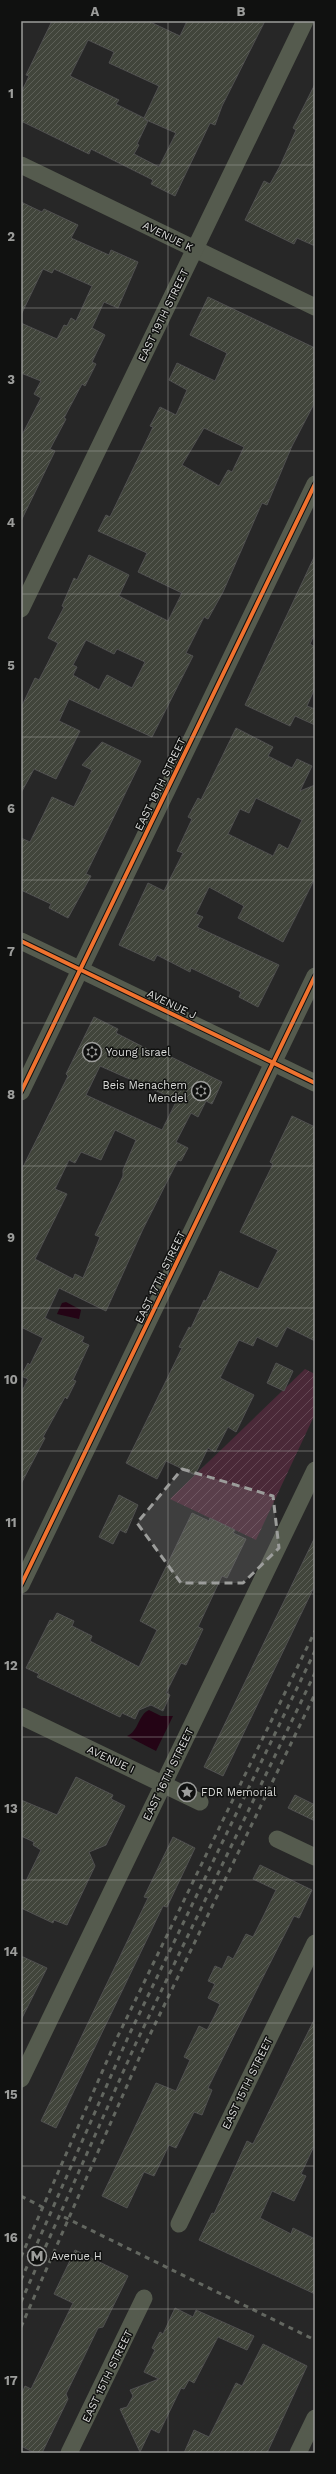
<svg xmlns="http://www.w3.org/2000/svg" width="336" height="2474" font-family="'Work Sans',sans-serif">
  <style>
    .garden { fill: url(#garden-furrows) }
    .water { fill: #240415 }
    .building { fill: url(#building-hatch); stroke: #505050; fill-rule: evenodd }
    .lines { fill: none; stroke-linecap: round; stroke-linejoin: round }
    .minor { stroke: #555b4e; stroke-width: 17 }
    .rail { stroke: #636760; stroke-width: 3; stroke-dasharray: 5 5; stroke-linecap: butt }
    .cycleway-casing { stroke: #101110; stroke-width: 6 }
    .cycleway { stroke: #ef722f; stroke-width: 4 }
    .marked { fill: #9c9d9b; fill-opacity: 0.2; stroke: #9c9d9b; stroke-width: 3; stroke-dasharray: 8 5; stroke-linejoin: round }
    .grid { fill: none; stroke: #9c9d9b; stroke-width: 1; stroke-opacity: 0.55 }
    .labels { text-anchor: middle; stroke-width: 3; stroke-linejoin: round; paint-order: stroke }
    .street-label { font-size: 11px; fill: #dbdcda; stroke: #101110 }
    .poi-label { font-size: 11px; fill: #dbdcda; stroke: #101110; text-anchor: start }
    .neatline { fill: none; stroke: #9c9d9b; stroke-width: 1.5 }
    .grid-label { font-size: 13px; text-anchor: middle; font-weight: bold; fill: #9c9d9b }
  </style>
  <defs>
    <pattern id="garden-furrows" width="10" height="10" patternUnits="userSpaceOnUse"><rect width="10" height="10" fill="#4a2938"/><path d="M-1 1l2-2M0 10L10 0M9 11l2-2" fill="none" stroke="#644754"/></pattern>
    <pattern id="building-hatch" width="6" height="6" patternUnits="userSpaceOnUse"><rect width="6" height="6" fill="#41453b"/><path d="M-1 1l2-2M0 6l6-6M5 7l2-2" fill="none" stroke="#5c5f57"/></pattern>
  </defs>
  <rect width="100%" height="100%" fill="#272727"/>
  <path class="garden" d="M 305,1369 L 315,1374 L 315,1414 L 256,1540 L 170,1499 Z"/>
  <g class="water">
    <path d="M 66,1302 L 81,1310 L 79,1319 L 57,1314 L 62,1303 Z"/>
    <path d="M 149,1710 L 161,1716 L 173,1716 L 156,1751 L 127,1736 C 139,1731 138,1715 149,1710 Z"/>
  </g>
  <g class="building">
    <path d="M 52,21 L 148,21 L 180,36 L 187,21 L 265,21 L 222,106 L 215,125 L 210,123 L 175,196 L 151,184 L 153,180 L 91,149 L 89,154 L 21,121 L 21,93 L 29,76 L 26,75 ZM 88,40 L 114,52 L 109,63 L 159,86 L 144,118 L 116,104 L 119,100 L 70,76 ZM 144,119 L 176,133 L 159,167 L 134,154 L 139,145 L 137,144 L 148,121 Z"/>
    <path d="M 315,84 L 315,246 L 297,238 L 294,244 L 245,220 L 264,181 L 270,184 L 280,166 L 296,130 L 293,128 Z"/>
    <path d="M 21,202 L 42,212 L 44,209 L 78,225 L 71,238 L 109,255 L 111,250 L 138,262 L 118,308 L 104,302 L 92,328 L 105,335 L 92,362 L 96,364 L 85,386 L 82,384 L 64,418 L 66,419 L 50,449 L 55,451 L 21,521 L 21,437 L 41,398 L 34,394 L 41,381 L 21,373 L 21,323 L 57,339 L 64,325 L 67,326 L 71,318 L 76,321 L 92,286 L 54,269 L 52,273 L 43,269 L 21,315 Z"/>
    <path d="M 208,297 L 315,348 L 315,402 L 292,446 L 267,505 L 262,503 L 223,592 L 208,619 L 204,617 L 186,653 L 193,656 L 152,737 L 69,699 L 59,721 L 80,731 L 56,779 L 34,769 L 21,793 L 21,708 L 35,678 L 39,680 L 58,643 L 48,638 L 64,607 L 62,606 L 74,578 L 77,580 L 89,555 L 129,575 L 119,596 L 168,621 L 182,593 L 138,572 L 147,553 L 98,531 L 106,515 L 110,517 L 153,427 L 150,426 L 160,407 L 176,415 L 187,390 L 169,380 L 177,363 L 215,381 L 227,353 L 190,335 ZM 204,428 L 244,447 L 232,472 L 228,470 L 219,486 L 182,465 ZM 86,640 L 114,654 L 117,649 L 145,662 L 132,688 L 107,675 L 99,690 L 73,675 L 77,667 L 73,665 Z"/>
    <path d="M 315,555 L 315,633 L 310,644 L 315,647 L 315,688 L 307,706 L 315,709 L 315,725 L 295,716 L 290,726 L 245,705 Z"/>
    <path d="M 236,728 L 273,747 L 268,756 L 292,768 L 297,759 L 312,766 L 300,791 L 315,785 L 315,878 L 283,942 L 238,918 L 244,906 L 209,887 L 196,914 L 203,917 L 197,927 L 279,965 L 258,1007 L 239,997 L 241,992 L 191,968 L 190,972 L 157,955 L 154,961 L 119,945 L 148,883 L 164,891 L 183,853 L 177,851 L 192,819 L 188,817 L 198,798 L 201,800 ZM 256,798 L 302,820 L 288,849 L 279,844 L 273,856 L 228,834 L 240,809 L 249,813 Z"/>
    <path d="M 102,742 L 141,761 L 86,874 L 91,876 L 68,918 L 49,908 L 51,904 L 21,890 L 21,838 L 30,842 L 52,797 L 74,807 L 92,770 L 82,765 Z"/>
    <path d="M 94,1017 L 118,1029 L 116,1033 L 157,1054 L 159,1051 L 222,1082 L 212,1104 L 206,1101 L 198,1117 L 191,1113 L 176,1142 L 188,1148 L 181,1161 L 178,1160 L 143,1229 L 106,1311 L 59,1288 L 45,1318 L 84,1337 L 82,1342 L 89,1345 L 73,1380 L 76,1381 L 67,1399 L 65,1397 L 43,1437 L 45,1438 L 21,1484 L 21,1393 L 28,1379 L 21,1376 L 28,1363 L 30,1365 L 43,1338 L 21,1327 L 21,1171 L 68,1076 L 66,1074 ZM 100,1066 L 177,1100 L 162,1130 L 86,1095 ZM 115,1130 L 136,1140 L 123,1170 L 123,1176 L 95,1235 L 100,1237 L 83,1278 L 75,1274 L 73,1279 L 35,1259 L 67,1194 L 55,1189 L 69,1160 L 75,1163 L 81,1152 L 101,1160 Z"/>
    <path d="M 292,1116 L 315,1127 L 315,1341 L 287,1327 L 277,1347 L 257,1337 L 253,1346 L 239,1340 L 220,1378 L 254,1395 L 236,1432 L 228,1427 L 215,1452 L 208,1448 L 195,1475 L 166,1461 L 157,1479 L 126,1463 L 182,1348 L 179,1347 L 189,1327 L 191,1328 L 204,1300 L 206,1301 L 220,1271 L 258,1289 L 278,1250 L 240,1232 L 273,1164 L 270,1162 Z"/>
    <path d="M 276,1363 L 293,1371 L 284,1391 L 267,1383 Z"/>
    <path d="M 119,1495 L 138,1505 L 126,1533 L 120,1530 L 113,1544 L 99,1537 Z"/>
    <path d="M 192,1513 L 209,1521 L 210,1518 L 235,1530 L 233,1533 L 246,1539 L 227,1578 L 222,1576 L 198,1627 L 203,1629 L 186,1665 L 181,1663 L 166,1693 L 170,1695 L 163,1711 L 151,1705 L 139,1710 L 135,1719 L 122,1713 L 120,1717 L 37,1677 L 39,1674 L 26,1668 L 50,1620 L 53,1621 L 57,1613 L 74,1621 L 72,1626 L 92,1636 L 90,1641 L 139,1667 L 157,1630 L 140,1621 Z"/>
    <path d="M 315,1537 L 315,1585 L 223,1776 L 204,1767 Z"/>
    <path d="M 76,1777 L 113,1795 L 111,1799 L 125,1806 L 106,1845 L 89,1852 L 95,1866 L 67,1925 L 54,1920 L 53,1923 L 21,1908 L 21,1879 L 26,1881 L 41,1850 L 33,1845 L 34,1842 L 21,1836 L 21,1800 L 57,1815 Z"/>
    <path d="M 295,1795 L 315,1805 L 315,1821 L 288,1808 Z"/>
    <path d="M 173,1837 L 195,1848 L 167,1907 L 163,1906 L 56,2128 L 41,2121 L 148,1898 L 144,1897 Z"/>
    <path d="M 260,1865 L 312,1890 L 299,1918 L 294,1916 L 258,1987 L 208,2088 L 212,2090 L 202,2115 L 194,2112 L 176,2148 L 169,2145 L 154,2176 L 144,2172 L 127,2208 L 102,2196 L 156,2083 L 176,2091 L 190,2060 L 184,2057 L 199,2026 L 207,2030 L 214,2017 L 220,2004 L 208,1998 L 215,1984 L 208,1981 L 215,1966 L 222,1969 L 228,1956 L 233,1959 L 246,1934 L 253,1937 L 262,1919 L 276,1890 L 253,1879 Z"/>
    <path d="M 21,1956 L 47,1968 L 21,2020 Z"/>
    <path d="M 315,2018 L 315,2144 L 301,2174 L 306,2176 L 294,2201 L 272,2191 L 260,2218 L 291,2234 L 293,2228 L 315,2239 L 315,2294 L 199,2240 L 212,2213 L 214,2214 L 247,2141 L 253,2144 Z"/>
    <path d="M 75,2250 L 128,2276 L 103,2327 L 98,2328 L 66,2394 L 68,2399 L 42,2453 L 35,2453 L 21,2446 L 21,2395 L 25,2386 L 31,2389 L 73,2303 L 54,2294 Z"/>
    <path d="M 175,2308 L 193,2317 L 196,2310 L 254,2336 L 247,2350 L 218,2337 L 194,2383 L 189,2380 L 184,2389 L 181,2388 L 159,2433 L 151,2429 L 140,2452 L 120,2409 L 127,2407 L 133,2396 L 130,2390 L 159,2379 L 144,2372 L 155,2350 L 152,2348 L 160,2332 L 163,2334 Z"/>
    <path d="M 263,2344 L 307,2366 L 267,2453 L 184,2453 L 194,2430 L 209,2437 L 236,2383 L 242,2386 Z"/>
  </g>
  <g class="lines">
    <g class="minor">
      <path d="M 21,165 L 315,307"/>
      <path d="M 21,609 L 305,21"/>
      <path d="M 21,941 L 315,1083"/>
      <path d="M 21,1092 L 315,484"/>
      <path d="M 21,1585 L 315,976"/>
      <path d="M 21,1716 L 200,1802"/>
      <path d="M 277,1839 L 315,1857"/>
      <path d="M 21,2079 L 315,1470"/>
      <path d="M 179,2224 L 315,1943"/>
      <path d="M 69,2453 L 144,2298"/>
      <path d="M 298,2453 L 315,2418"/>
    </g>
    <g class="rail">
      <path d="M 21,2196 L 46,2209"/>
      <path d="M 64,2217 L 315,2340"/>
      <path d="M 21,2257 L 117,2038 L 315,1631"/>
      <path d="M 21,2280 L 129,2035 L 315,1651"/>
      <path d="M 21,2302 L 136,2043 L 315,1673"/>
      <path d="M 21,2327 L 144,2047 L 315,1694"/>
    </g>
    <defs>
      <g id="cycleway">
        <path d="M 21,941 L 315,1083"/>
        <path d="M 21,1092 L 315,484"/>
        <path d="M 21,1585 L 315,976"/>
      </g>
    </defs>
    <use href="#cycleway" class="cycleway-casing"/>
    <use href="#cycleway" class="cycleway"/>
  </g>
  <path class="marked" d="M 182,1469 L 273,1496 L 279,1548 L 243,1583 L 181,1583 L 137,1523 Z"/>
  <path class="grid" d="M 168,21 L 168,2453M 21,165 L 315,165M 21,308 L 315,308M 21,451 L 315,451M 21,594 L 315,594M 21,737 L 315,737M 21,880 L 315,880M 21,1023 L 315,1023M 21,1166 L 315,1166M 21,1308 L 315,1308M 21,1451 L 315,1451M 21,1594 L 315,1594M 21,1737 L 315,1737M 21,1880 L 315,1880M 21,2023 L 315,2023M 21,2166 L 315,2166M 21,2309 L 315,2309"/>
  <defs>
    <symbol id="synagogue-ring" viewBox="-11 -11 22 22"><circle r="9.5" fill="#101110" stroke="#9c9d9b" stroke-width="1.5"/><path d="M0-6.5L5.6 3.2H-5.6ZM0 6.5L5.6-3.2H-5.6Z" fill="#9c9d9b"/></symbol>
    <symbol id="sight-ring" viewBox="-11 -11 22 22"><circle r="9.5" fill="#101110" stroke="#9c9d9b" stroke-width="1.5"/><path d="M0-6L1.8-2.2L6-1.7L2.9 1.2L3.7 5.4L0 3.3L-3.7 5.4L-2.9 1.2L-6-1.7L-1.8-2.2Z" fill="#9c9d9b"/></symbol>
    <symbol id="metro-ring" viewBox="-11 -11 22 22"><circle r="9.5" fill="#101110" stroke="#9c9d9b" stroke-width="1.5"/><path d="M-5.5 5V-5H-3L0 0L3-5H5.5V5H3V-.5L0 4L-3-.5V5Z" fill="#9c9d9b"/></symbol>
  </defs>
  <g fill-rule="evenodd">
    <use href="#synagogue-ring" x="81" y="1041" width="22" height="22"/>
    <use href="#synagogue-ring" x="190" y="1080" width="22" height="22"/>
    <use href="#sight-ring" x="176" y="1781" width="22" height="22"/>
    <use href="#metro-ring" x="26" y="2245" width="22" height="22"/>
  </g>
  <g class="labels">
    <g class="street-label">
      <text transform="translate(168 236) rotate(26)" y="4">AVENUE K</text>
      <text transform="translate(163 315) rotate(-64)" y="4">EAST 19TH STREET</text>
      <text transform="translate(160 784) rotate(-64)" y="4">EAST 18TH STREET</text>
      <text transform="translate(172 1004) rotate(26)" y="4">AVENUE J</text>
      <text transform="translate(160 1277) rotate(-64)" y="4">EAST 17TH STREET</text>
      <text transform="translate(111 1759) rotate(25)" y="4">AVENUE I</text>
      <text transform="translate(168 1774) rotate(-64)" y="4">EAST 16TH STREET</text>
      <text transform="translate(247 2083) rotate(-64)" y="4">EAST 15TH STREET</text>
      <text transform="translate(107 2376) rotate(-64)" y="4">EAST 15TH STREET</text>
    </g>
    <g class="poi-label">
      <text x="106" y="1056">Young Israel</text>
      <text x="187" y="1089" text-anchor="end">Beis Menachem<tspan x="187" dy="13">Mendel</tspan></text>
      <text x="201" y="1796">FDR Memorial</text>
      <text x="51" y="2260">Avenue H</text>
    </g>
  </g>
  <rect width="336" height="2474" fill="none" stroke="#101110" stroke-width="44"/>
  <rect x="22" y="22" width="292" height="2430" class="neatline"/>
  <g class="grid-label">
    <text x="95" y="16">A</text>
    <text x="241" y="16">B</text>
    <text x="11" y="98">1</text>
    <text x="11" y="241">2</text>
    <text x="11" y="384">3</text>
    <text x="11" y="527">4</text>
    <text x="11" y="670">5</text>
    <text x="11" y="813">6</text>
    <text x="11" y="956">7</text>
    <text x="11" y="1099">8</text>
    <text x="11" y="1242">9</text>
    <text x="11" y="1384">10</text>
    <text x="11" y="1527">11</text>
    <text x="11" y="1670">12</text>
    <text x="11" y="1813">13</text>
    <text x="11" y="1956">14</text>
    <text x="11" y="2099">15</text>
    <text x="11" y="2242">16</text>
    <text x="11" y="2385">17</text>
  </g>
</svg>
